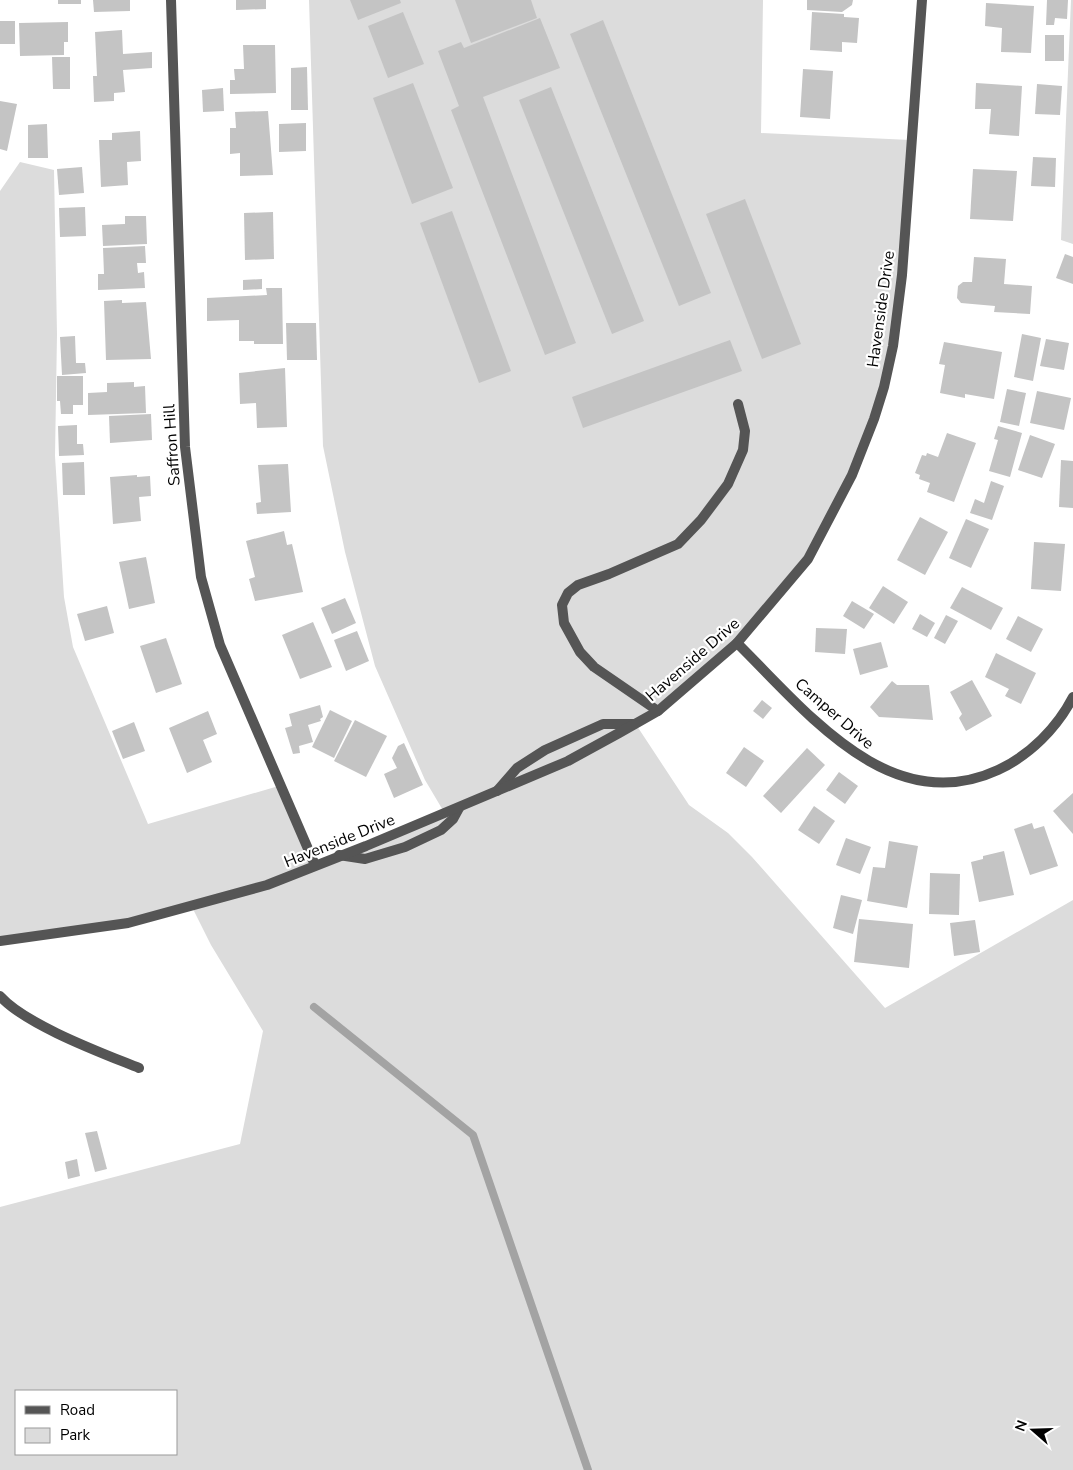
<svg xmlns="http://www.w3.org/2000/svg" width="1073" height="1470" font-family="'Nunito Sans',sans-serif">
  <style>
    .green { fill: #dcdcdc; fill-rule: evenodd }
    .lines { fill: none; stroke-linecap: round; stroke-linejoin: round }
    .stream { stroke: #a3a3a3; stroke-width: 8 }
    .building { fill: #c4c4c4 }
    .service { stroke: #555; stroke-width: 10 }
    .minor { stroke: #555; stroke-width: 10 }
    .labels { text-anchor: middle; stroke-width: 4.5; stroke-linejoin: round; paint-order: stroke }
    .street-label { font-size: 16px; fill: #000; stroke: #fff }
  </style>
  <rect width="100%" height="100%" fill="#fff"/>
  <g class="green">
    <path d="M 309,0 L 763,0 L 761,133 L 910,140 L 904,227 L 884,387 L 823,533 L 736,642 L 635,723 L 689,805 L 728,833 L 752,857 L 885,1008 L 1073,900 L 1073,1470 L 0,1470 L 0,1207 L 240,1144 L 263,1031 L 211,945 L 192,907 L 129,922 L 0,939 L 0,191 L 20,162 L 54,170 L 57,334 L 55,456 L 64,597 L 73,647 L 148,824 L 282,785 L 315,865 L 444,812 L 425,780 L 375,666 L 345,552 L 323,446 ZM 16,1391 L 176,1391 L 176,1454 L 16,1454 Z"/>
    <path d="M 1071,0 L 1073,0 L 1073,244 L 1061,240 Z"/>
  </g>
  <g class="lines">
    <path class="stream" d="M 314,1007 L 473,1135 L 588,1470"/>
  </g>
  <g class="building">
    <rect x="58" y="0" width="23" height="4"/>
    <path d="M 93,0 L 130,0 L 130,11 L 94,12 Z"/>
    <path d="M 236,0 L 266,0 L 266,9 L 236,10 Z"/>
    <path d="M 350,0 L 400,0 L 401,3 L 358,20 Z"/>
    <path d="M 455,0 L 531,0 L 537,18 L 471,43 Z"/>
    <path d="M 807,0 L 853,0 L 852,5 L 842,12 L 807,10 Z"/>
    <path d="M 1047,0 L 1068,0 L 1067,19 L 1055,18 L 1054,25 L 1046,25 Z"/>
    <path d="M 986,3 L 1034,6 L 1031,53 L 1001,52 L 1002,28 L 985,26 Z"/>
    <path d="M 403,12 L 424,64 L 388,78 L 368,26 Z"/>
    <path d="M 812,12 L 844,14 L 844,17 L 859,18 L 857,43 L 842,42 L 842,52 L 810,50 Z"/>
    <path d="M 540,18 L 560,68 L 483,97 L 576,343 L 545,355 L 451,110 L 459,106 L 438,51 L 461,42 L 464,48 Z"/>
    <path d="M 603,20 L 711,293 L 679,306 L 570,34 Z"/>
    <rect x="0" y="21" width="15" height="23"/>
    <path d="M 68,22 L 68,42 L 64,42 L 64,55 L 20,56 L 19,23 Z"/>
    <path d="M 122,30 L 123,54 L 152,52 L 152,68 L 123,70 L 125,92 L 114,93 L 114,101 L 94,102 L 93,76 L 97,76 L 95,32 Z"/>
    <rect x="1045" y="35" width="19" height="26"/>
    <path d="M 243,45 L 275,45 L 276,93 L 230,94 L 230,80 L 235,80 L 234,69 L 244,69 Z"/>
    <path d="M 52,57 L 70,57 L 70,89 L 53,89 Z"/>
    <path d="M 307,67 L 308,110 L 291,110 L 291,68 Z"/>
    <path d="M 803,69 L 833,71 L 830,119 L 800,117 Z"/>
    <path d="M 413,83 L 453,188 L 412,204 L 373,98 Z"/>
    <path d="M 976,83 L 1022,86 L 1019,136 L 989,134 L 991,109 L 975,109 Z"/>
    <path d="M 1037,84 L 1062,86 L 1060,115 L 1035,114 Z"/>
    <path d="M 551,87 L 644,321 L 612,334 L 519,100 Z"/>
    <path d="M 223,88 L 224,111 L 203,112 L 202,90 Z"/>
    <path d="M 0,101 L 17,104 L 7,151 L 0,149 Z"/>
    <path d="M 268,111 L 273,175 L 240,176 L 240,153 L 230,154 L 230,128 L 236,128 L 235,112 Z"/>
    <path d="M 306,123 L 306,151 L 279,152 L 279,124 Z"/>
    <path d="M 47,124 L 48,158 L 28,158 L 28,125 Z"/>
    <path d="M 140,131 L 141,161 L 127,162 L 128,185 L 101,187 L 99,140 L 112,140 L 112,133 Z"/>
    <path d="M 1033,157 L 1056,158 L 1055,187 L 1031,186 Z"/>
    <path d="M 82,167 L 84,193 L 59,195 L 57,169 Z"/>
    <path d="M 973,169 L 1017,171 L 1013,221 L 970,219 Z"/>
    <path d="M 745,199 L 801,344 L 762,359 L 706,214 Z"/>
    <path d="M 85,207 L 86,236 L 60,237 L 59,208 Z"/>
    <path d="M 452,211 L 511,371 L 479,383 L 420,223 Z"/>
    <path d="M 273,212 L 274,259 L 245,260 L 244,213 Z"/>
    <path d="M 125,216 L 146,216 L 147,244 L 103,246 L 102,225 L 125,224 Z"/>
    <path d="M 145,246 L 146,263 L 137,263 L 138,273 L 144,272 L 145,288 L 98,290 L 98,274 L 104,274 L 103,248 Z"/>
    <path d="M 1065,254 L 1073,257 L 1073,284 L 1056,278 Z"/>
    <path d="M 974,257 L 1006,259 L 1004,284 L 1032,286 L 1030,314 L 994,312 L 995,306 L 961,303 L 957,298 L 958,286 L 963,282 L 972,282 Z"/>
    <path d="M 262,279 L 262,289 L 243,290 L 243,280 Z"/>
    <path d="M 266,288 L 282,288 L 283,344 L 254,344 L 254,341 L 239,341 L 239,320 L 207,321 L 207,298 L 267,295 Z"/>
    <path d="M 122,300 L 122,303 L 146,302 L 151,359 L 106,360 L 104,301 Z"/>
    <path d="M 286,323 L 316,323 L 317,360 L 287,360 Z"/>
    <path d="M 1022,334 L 1041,338 L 1033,381 L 1014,377 Z"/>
    <path d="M 75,336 L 76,363 L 85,363 L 86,373 L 62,375 L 60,337 Z"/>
    <path d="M 1046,339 L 1069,343 L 1064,370 L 1040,366 Z"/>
    <path d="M 730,340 L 742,371 L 583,428 L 572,397 Z"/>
    <path d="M 944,342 L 1002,352 L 994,399 L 965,394 L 965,398 L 940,393 L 945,365 L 939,364 Z"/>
    <path d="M 285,368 L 287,427 L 257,428 L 256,403 L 240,404 L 239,373 Z"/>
    <path d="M 57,376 L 83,376 L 83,405 L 73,405 L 73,414 L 61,414 L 60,401 L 57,401 Z"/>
    <path d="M 134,382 L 134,387 L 145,386 L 146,413 L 88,415 L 88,393 L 107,392 L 107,383 Z"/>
    <path d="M 1007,389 L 1026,393 L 1019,426 L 1000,422 Z"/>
    <path d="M 1037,391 L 1071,398 L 1064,430 L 1030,423 Z"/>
    <path d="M 151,414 L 152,440 L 110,443 L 109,416 Z"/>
    <path d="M 77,425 L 77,444 L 83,444 L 84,455 L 59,456 L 58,426 Z"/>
    <path d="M 998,426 L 1022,433 L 1010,477 L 989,471 L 998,440 L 994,439 Z"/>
    <path d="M 947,433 L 976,443 L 954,502 L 927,492 L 930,483 L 919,479 L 920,475 L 915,473 L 922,455 L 926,456 L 927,453 L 938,457 Z"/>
    <path d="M 1030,435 L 1055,444 L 1042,478 L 1018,470 Z"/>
    <path d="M 1061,460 L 1073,461 L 1073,508 L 1059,507 Z"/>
    <path d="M 84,462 L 85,495 L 63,495 L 62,463 Z"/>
    <path d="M 288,464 L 291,512 L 257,514 L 256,503 L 261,502 L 258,465 Z"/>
    <path d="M 137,475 L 137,477 L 150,476 L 151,496 L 139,497 L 141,521 L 113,524 L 110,477 Z"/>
    <path d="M 991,481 L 1004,486 L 992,520 L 970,513 L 975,499 L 984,503 Z"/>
    <path d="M 920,517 L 948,532 L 925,575 L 897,560 Z"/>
    <path d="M 966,519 L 989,529 L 971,568 L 949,558 Z"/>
    <path d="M 284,531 L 287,545 L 292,544 L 303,592 L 255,601 L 249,579 L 255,577 L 246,541 Z"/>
    <path d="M 1034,542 L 1065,544 L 1061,591 L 1031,589 Z"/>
    <path d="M 146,557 L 155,603 L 129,609 L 119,562 Z"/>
    <path d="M 883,586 L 908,602 L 894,624 L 869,608 Z"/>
    <path d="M 962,587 L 1003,608 L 991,630 L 950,608 Z"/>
    <path d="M 345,598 L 356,623 L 332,634 L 321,608 Z"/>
    <path d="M 852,601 L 874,614 L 864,629 L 843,616 Z"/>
    <path d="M 107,606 L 114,633 L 85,641 L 77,614 Z"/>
    <path d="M 920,614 L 935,623 L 927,637 L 912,629 Z"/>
    <path d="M 946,615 L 958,621 L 945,644 L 934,638 Z"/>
    <path d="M 1018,616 L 1043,629 L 1031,652 L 1006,639 Z"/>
    <path d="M 313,622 L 332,667 L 300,679 L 282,635 Z"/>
    <path d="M 816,628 L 847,629 L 845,654 L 815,652 Z"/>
    <path d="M 357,631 L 369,661 L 346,671 L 334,640 Z"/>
    <path d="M 166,638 L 182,684 L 156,693 L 140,646 Z"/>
    <path d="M 881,642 L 888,667 L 860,675 L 853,649 Z"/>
    <path d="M 996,653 L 1036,673 L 1021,704 L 1005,696 L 1009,689 L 985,677 Z"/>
    <path d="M 972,680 L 992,716 L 966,731 L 959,718 L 962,714 L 950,692 Z"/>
    <path d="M 892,681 L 897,685 L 929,685 L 933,720 L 879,717 L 870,707 Z"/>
    <path d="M 762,700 L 772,708 L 763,719 L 753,711 Z"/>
    <path d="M 320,705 L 323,717 L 320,719 L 321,721 L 308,725 L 313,742 L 299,746 L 300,753 L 293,754 L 285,728 L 292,726 L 289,714 Z"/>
    <path d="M 330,710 L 352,721 L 334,758 L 312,747 Z"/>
    <path d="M 208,711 L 217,734 L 203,740 L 212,762 L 187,773 L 169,728 Z"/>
    <path d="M 355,720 L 387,736 L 366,777 L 334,761 Z"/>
    <path d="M 134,722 L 145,751 L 123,759 L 112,731 Z"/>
    <path d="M 404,743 L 423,785 L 394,798 L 384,774 L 397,768 L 392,758 L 398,746 Z"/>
    <path d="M 744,747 L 764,761 L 746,787 L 726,773 Z"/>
    <path d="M 807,748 L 825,765 L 781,813 L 763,796 Z"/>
    <path d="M 839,772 L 858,786 L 845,804 L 826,790 Z"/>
    <path d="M 1073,793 L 1073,834 L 1053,811 Z"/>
    <path d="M 814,806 L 835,821 L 819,844 L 798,830 Z"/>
    <path d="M 1032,823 L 1034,829 L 1044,826 L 1058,866 L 1030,875 L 1014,829 Z"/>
    <path d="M 846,838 L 871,847 L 860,874 L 836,865 Z"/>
    <path d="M 889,841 L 918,846 L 907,908 L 867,901 L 873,867 L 885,868 Z"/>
    <path d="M 1004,851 L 1014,895 L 979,902 L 971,862 L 983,859 L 983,856 Z"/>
    <path d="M 930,873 L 960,874 L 959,915 L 929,914 Z"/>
    <path d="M 841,895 L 862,900 L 853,934 L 833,928 Z"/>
    <path d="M 859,919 L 913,924 L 909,968 L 854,962 Z"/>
    <path d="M 975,920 L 980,952 L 954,956 L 950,923 Z"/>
    <path d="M 97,1131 L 107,1169 L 95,1172 L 85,1133 Z"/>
    <path d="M 77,1159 L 80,1176 L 68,1179 L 65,1162 Z"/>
  </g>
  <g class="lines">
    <g class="service">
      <path d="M 658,711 L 594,667 L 580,652 L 564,623 L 562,605 L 568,593 L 578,585 L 609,574 L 678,544 L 701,520 L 728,484 L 743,450 L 745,431 L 738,404"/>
      <path d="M 497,791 L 517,768 L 545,750 L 603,724 L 634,724"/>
      <path d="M 339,855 L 365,859 L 405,847 L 441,830 L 453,819 L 459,808"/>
      <path d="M 0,996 C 26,1025 102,1053 139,1068"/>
    </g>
    <g class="minor">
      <path d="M 171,0 L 185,447 L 201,577 L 220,645 L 315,865"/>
      <path d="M 737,643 C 806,711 890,820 998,770 C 1030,755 1057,728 1073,697"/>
      <path d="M 0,941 L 128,923 L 267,885 L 366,846 L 568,761 L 619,733 L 658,711 L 737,643 L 808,559 L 852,475 L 874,419 L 884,387 L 893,346 L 902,275 L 922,0"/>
    </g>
  </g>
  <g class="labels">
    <g class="street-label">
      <text transform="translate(880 309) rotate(-82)" y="6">Havenside Drive</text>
      <text transform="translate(171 445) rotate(-94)" y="6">Saffron Hill</text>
      <text transform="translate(692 659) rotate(-41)" y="6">Havenside Drive</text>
      <text transform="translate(835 713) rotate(41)" y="6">Camper Drive</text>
      <text transform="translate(339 840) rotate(-22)" y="6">Havenside Drive</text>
    </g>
  </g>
  <rect x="15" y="1390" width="162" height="65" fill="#ffffff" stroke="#999999"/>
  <rect x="25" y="1406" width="25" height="8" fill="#555555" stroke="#999999"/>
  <text x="60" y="1415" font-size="15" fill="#000000">Road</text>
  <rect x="25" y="1428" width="25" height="15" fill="#dcdcdc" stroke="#999999"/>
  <text x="60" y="1440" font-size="15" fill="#000000">Park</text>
  <g transform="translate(1033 1430) rotate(290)" stroke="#ffffff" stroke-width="4" paint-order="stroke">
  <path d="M0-4L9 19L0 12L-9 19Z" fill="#000000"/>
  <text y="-8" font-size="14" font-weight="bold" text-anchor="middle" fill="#000000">N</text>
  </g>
</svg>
